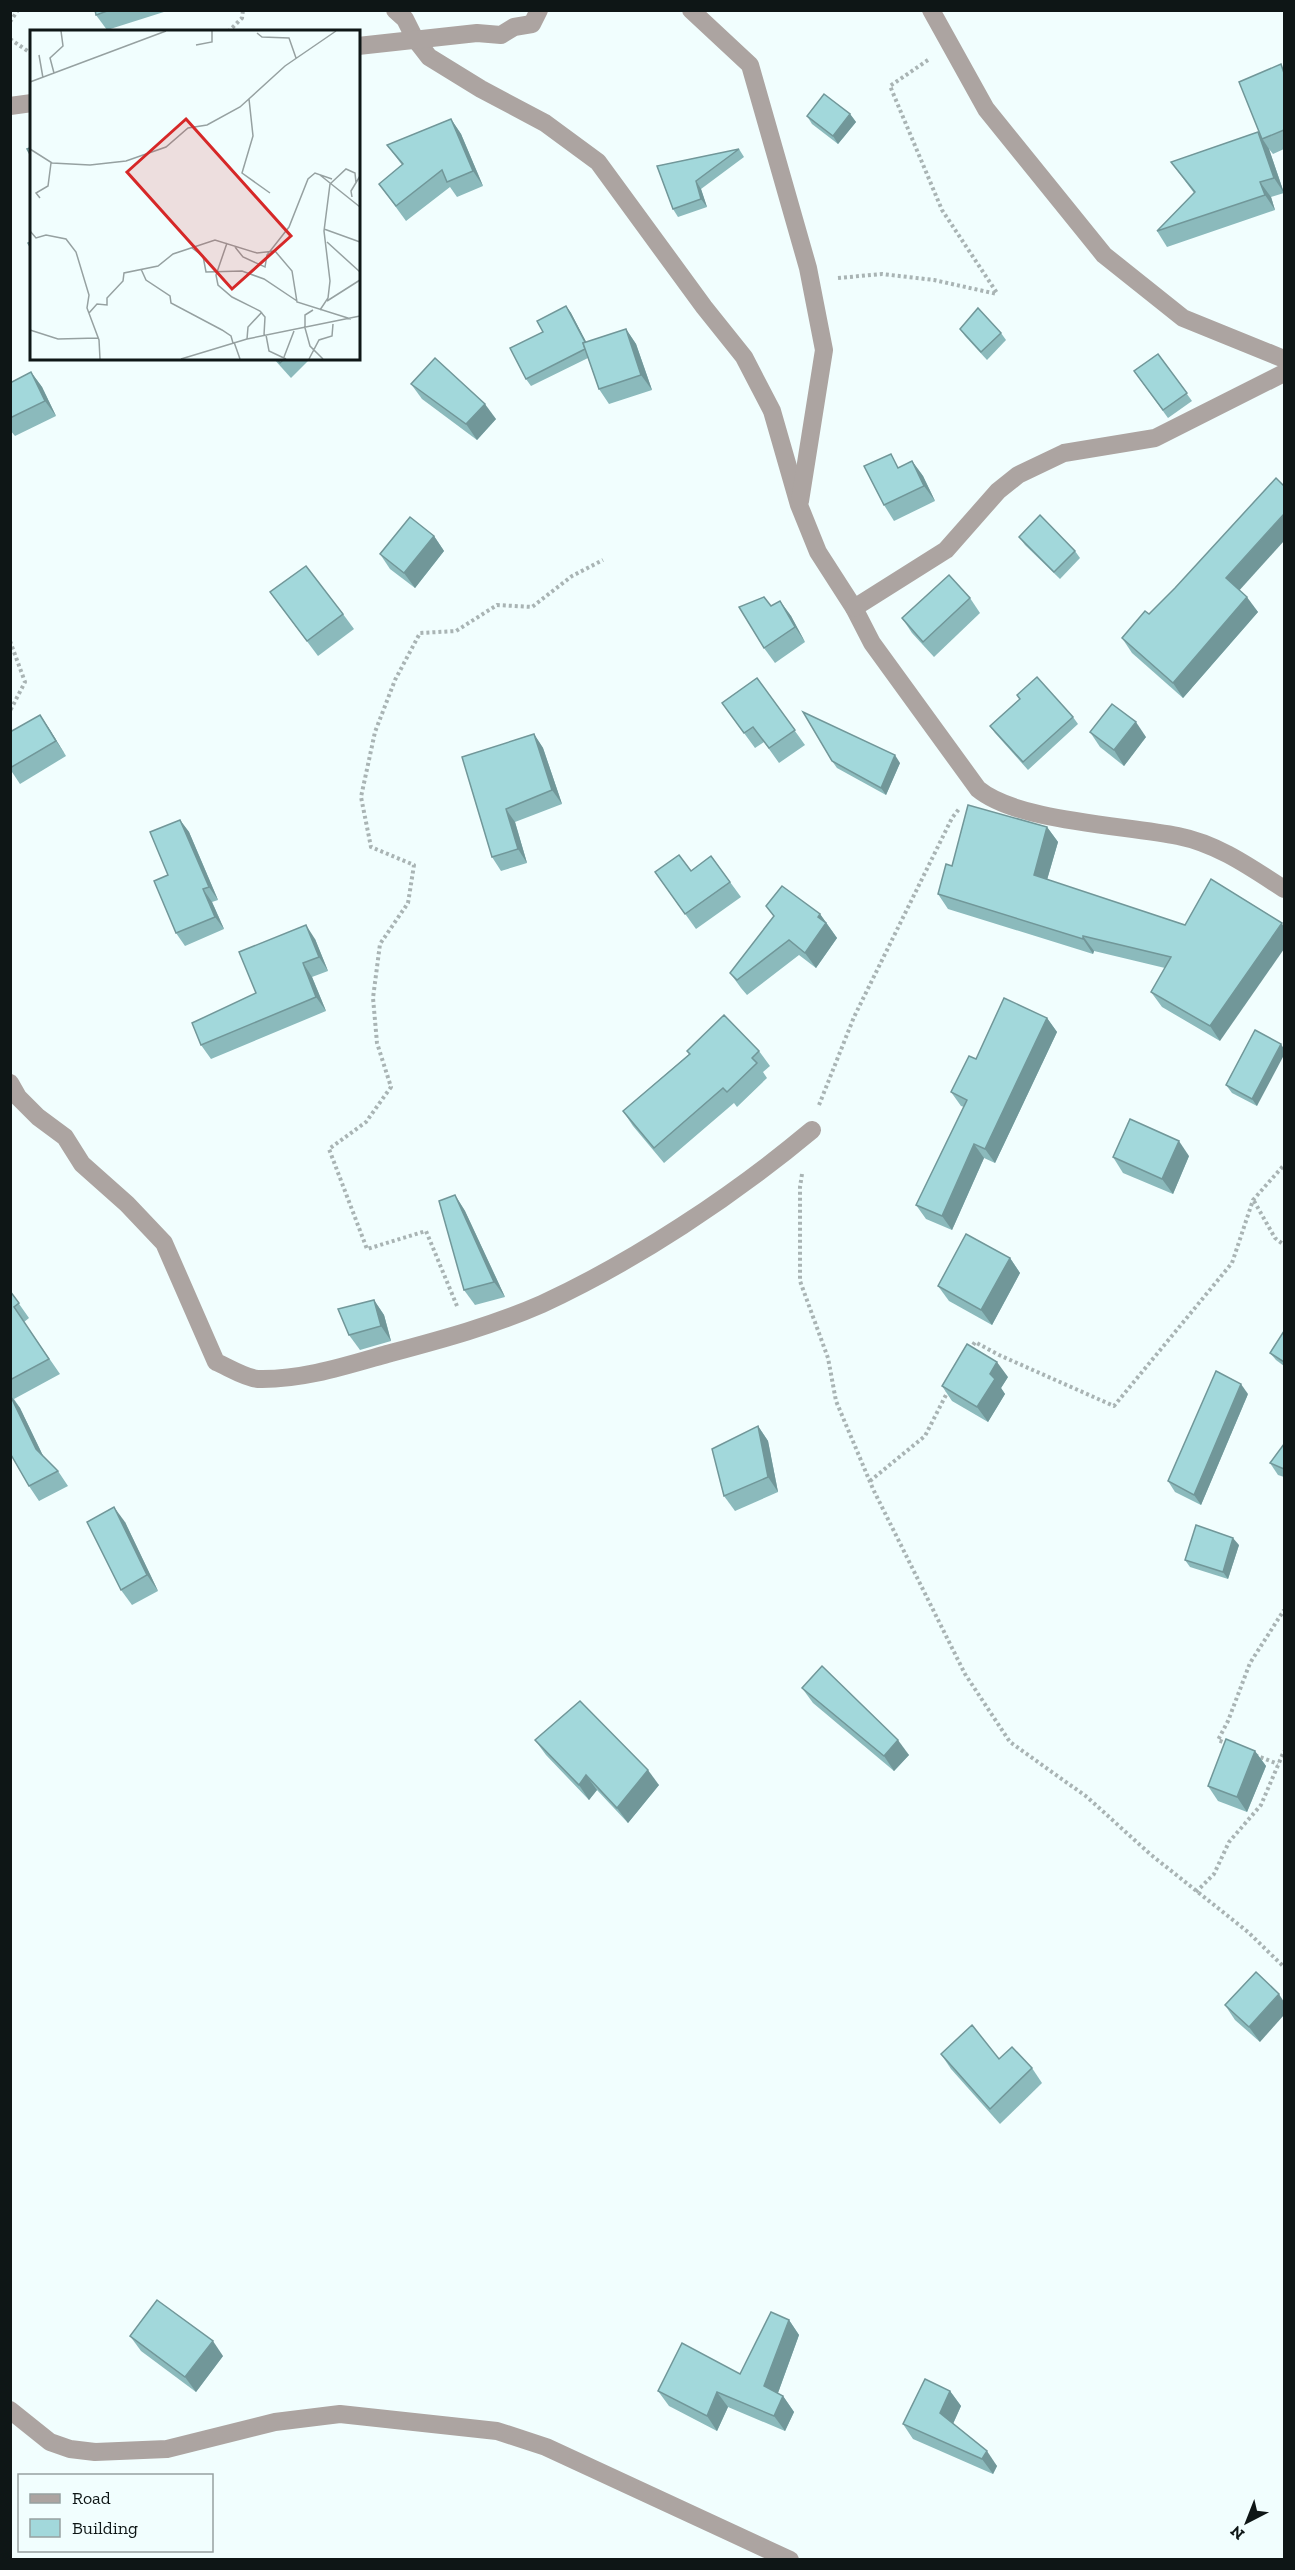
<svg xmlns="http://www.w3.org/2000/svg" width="1295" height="2570" font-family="'Zilla Slab',serif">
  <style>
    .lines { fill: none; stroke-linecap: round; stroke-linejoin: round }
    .path { stroke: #a9b4b4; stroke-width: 4; stroke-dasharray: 3 3; stroke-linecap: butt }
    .minor { stroke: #aca4a1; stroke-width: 18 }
    .wall { fill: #8bbabc }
    .shaded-wall { fill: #719799 }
    .building { fill: #a2d8db; stroke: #719799; stroke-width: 1.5 }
    .inset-road { fill: none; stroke: #96a1a1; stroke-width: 1.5 }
    .view { fill: #d62828; fill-opacity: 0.15; stroke: #d62828; stroke-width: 3 }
    .inset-edge { fill: none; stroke: #0e1616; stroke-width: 3 }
  </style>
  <rect width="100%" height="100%" fill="#f1fefe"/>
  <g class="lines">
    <g class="path">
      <path d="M 10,22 L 18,10"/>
      <path d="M 228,32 L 242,18 L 243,10"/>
      <path d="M 10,39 L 32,54"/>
      <path d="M 928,60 L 890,86 L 942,210 L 997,293"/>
      <path d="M 838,278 L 882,274 L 934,280 L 997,294"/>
      <path d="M 10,512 L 10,523"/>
      <path d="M 10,641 L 25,682 L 10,711"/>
      <path d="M 819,1105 L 854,1017 L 952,818 L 959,809"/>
      <path d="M 802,1174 L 800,1187 L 800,1281 L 828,1358 L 836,1401 L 873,1489 L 965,1674 L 1010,1742 L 1087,1797 L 1150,1854 L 1248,1932 L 1284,1967"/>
      <path d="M 1254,1201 L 1275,1238 L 1284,1245"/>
      <path d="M 457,1306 L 426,1231 L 367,1249 L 329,1149 L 366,1122 L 391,1087 L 377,1043 L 373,998 L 380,944 L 408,903 L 414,865 L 371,847 L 361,797 L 375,732 L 395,680 L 420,633 L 456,631 L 497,605 L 532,607 L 572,576 L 603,560"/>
      <path d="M 970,1350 L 975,1342 L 999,1355 L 1114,1406 L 1232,1263 L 1253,1200 L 1284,1165"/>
      <path d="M 870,1481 L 925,1436 L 948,1391"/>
      <path d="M 1228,1744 L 1218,1740 L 1228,1721 L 1250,1663 L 1284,1610"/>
      <path d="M 1255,1755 L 1278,1764"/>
      <path d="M 1196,1892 L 1214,1874 L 1229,1842 L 1261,1805 L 1284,1751"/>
    </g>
    <g class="minor">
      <path d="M 395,10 L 405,19 L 415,39 L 429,57 L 481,89 L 545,123 L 598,162 L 704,307 L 744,357 L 772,411 L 799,505 L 818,552 L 854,608 L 872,643 L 978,789 C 1018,822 1125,825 1178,836 C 1218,844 1250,867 1284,889"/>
      <path d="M 691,10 L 750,65 L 808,268 L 824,350 L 800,501"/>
      <path d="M 931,10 L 986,109 L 1104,255 L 1183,318 L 1284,359"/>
      <path d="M 358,46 L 477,33 L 501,35 L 514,27 L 532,24 L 539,10"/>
      <path d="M 10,106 L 32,103"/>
      <path d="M 854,608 L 946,550 L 998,491 L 1018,475 L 1064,453 L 1155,438 L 1284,373"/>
      <path d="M 10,1083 L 18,1097 L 38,1117 L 65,1137 L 82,1164 L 127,1204 L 164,1243 L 216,1362 C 228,1367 245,1378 258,1379 C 302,1380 345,1366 387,1354 C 439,1340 492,1326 542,1304 C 635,1261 733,1196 812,1130"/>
      <path d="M 10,2410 L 50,2442 L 70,2449 L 95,2452 L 167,2449 L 275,2422 L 340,2414 L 497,2431 L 546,2447 L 790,2560"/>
    </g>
  </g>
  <g class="wall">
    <path d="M 95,10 L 167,10 L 167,11 L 107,30 L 96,15 Z"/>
    <path d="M 1284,69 L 1284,149 L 1273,154 L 1269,149 L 1284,193 L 1271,197 L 1275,210 L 1167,247 L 1157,231 L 1194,193 L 1171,162 L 1258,132 L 1261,137 Z"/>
    <path d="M 850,114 L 856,122 L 838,144 L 812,124 L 807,116 Z"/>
    <path d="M 451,119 L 461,134 L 483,186 L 457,197 L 450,187 L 406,221 L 379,184 L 402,165 L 387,145 Z"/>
    <path d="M 739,149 L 744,157 L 701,189 L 707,207 L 678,217 L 673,209 L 657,166 Z"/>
    <path d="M 566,306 L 571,313 L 586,342 L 626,329 L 636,344 L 652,390 L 609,404 L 599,389 L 588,358 L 531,386 L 526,379 L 543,332 Z"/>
    <path d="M 960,329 L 1001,333 L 1006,340 L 987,360 L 965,336 Z"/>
    <path d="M 1158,354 L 1192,401 L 1168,418 L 1134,371 Z"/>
    <path d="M 273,358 L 311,358 L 291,378 Z"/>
    <path d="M 31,372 L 42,387 L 56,416 L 15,436 L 10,430 L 10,383 Z"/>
    <path d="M 411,384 L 496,419 L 477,440 L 422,399 Z"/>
    <path d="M 912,461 L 923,476 L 935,501 L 894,521 L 884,505 Z"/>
    <path d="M 434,536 L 444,551 L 415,588 L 390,569 L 380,554 Z"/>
    <path d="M 1019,537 L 1075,551 L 1080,558 L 1060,579 L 1025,545 Z"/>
    <path d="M 1239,590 L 1258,612 L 1183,698 L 1132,653 L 1122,638 L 1149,614 Z"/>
    <path d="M 270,592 L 343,614 L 354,629 L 318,656 Z"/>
    <path d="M 970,598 L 980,613 L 934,657 L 912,633 L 902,618 Z"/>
    <path d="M 780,601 L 791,616 L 805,642 L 775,663 L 764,648 L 771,606 Z"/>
    <path d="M 757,678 L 805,745 L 779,763 L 764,742 L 755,748 L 722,703 Z"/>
    <path d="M 1017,695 L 1073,717 L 1078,724 L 1028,770 L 995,733 L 990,726 L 1020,699 Z"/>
    <path d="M 40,715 L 50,730 L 66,756 L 20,784 L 10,769 L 10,732 Z"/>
    <path d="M 1090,732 L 1146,737 L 1124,766 L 1100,747 Z"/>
    <path d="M 534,734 L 543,748 L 562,804 L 515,822 L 527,863 L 501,871 L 492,857 L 462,757 Z"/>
    <path d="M 832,761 L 900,763 L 886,795 L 837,768 Z"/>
    <path d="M 180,820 L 189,832 L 218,900 L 212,902 L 224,929 L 185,946 L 176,933 L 168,875 Z"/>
    <path d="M 1047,827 L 1058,842 L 1047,880 L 1185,925 L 1220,1041 L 1162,1007 L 1151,992 L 1165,968 L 1094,951 L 1093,954 L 948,909 L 938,894 L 952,866 Z"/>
    <path d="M 711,856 L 741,897 L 696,929 L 655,872 L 691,871 Z"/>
    <path d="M 820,914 L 837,938 L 816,968 L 799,955 L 747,995 L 741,988 L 730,973 Z"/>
    <path d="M 315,939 L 328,971 L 312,977 L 326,1011 L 211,1059 L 201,1045 L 256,993 Z"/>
    <path d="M 1047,1018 L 1057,1032 L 995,1163 L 984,1158 L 952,1230 L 926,1219 L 916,1205 L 964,1107 L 961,1106 L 951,1092 L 976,1059 Z"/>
    <path d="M 1255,1030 L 1257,1106 L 1232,1093 L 1226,1085 Z"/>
    <path d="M 687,1051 L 759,1051 L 770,1066 L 763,1072 L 767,1078 L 737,1107 L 734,1103 L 664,1163 L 633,1126 L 623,1111 L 689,1054 Z"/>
    <path d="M 1189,1156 L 1173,1194 L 1123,1173 L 1113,1157 Z"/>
    <path d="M 455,1195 L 465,1211 L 505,1297 L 475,1305 L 464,1290 Z"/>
    <path d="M 1010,1258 L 1020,1273 L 992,1325 L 949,1301 L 938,1286 Z"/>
    <path d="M 10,1291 L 29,1318 L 24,1322 L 60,1374 L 14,1399 L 20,1408 L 43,1456 L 58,1471 L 68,1486 L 39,1501 L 29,1486 L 10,1453 Z"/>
    <path d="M 374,1300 L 384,1315 L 391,1341 L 360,1350 L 349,1335 Z"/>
    <path d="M 1284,1331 L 1284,1366 L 1276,1360 L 1270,1353 Z"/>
    <path d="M 1008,1377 L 1001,1388 L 1005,1394 L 988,1422 L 952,1401 L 942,1386 Z"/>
    <path d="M 1248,1394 L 1201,1505 L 1175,1492 L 1168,1481 Z"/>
    <path d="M 758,1426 L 768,1441 L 778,1492 L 735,1511 L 724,1496 Z"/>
    <path d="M 1284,1444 L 1284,1477 L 1278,1475 L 1270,1463 Z"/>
    <path d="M 125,1522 L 158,1591 L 132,1605 L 121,1590 Z"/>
    <path d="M 1239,1545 L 1228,1579 L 1190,1567 L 1185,1560 Z"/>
    <path d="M 802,1688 L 909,1755 L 894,1771 L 813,1703 Z"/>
    <path d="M 535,1740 L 659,1785 L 628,1823 L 597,1790 L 589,1800 L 546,1755 Z"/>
    <path d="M 1255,1751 L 1266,1766 L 1247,1812 L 1218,1801 L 1208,1786 Z"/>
    <path d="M 1256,1972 L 1260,2042 L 1235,2020 L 1225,2005 Z"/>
    <path d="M 941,2054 L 999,2059 L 1032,2068 L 1042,2083 L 1000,2124 L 951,2069 Z"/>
    <path d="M 789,2320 L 799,2335 L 778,2393 L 783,2396 L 794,2412 L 785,2431 L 728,2407 L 717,2431 L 669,2406 L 658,2391 L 740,2374 Z"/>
    <path d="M 130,2336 L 223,2356 L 196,2392 L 141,2351 Z"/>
    <path d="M 950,2391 L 961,2406 L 953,2424 L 997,2466 L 993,2474 L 913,2439 L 903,2424 Z"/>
  </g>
  <g class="shaded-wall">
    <path d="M 850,114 L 856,122 L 838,144 L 833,136 Z"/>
    <path d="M 451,119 L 461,134 L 483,186 L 473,171 Z"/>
    <path d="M 1258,132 L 1269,149 L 1284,193 L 1274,178 Z"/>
    <path d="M 696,181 L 701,189 L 707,207 L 701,199 Z"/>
    <path d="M 1260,182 L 1271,197 L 1275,210 L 1265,195 Z"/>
    <path d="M 566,306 L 571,313 L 593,355 L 588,348 Z"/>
    <path d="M 626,329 L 636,344 L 652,390 L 641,375 Z"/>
    <path d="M 31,372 L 42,387 L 56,416 L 45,401 Z"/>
    <path d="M 485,404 L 496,419 L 477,440 L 466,424 Z"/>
    <path d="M 912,461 L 923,476 L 935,501 L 924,486 Z"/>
    <path d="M 1284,514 L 1284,541 L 1237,593 L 1226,578 Z"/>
    <path d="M 434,536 L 444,551 L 415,588 L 404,573 Z"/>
    <path d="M 1247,597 L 1258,612 L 1183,698 L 1173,683 Z"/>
    <path d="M 780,601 L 791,616 L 805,642 L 795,627 Z"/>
    <path d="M 40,715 L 50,730 L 66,756 L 56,741 Z"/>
    <path d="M 1136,722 L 1146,737 L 1124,766 L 1114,750 Z"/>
    <path d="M 534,734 L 543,748 L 562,804 L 552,790 Z"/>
    <path d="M 895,755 L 900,763 L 886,795 L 881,788 Z"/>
    <path d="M 506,809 L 515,822 L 527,863 L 518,849 Z"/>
    <path d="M 180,820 L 189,832 L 218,900 L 209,887 Z"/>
    <path d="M 1047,827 L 1058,842 L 1044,890 L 1034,875 Z"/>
    <path d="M 203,889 L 212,902 L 224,929 L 215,917 Z"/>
    <path d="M 820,914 L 837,938 L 816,968 L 805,953 L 818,917 Z"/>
    <path d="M 1282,923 L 1284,928 L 1284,949 L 1220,1041 L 1210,1026 Z"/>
    <path d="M 306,925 L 315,939 L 328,971 L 319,957 Z"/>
    <path d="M 1083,936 L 1094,951 L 1093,954 L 1083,939 Z"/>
    <path d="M 303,963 L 312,977 L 326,1011 L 316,997 Z"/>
    <path d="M 1047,1018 L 1057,1032 L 995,1163 L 985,1149 Z"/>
    <path d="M 1281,1044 L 1284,1049 L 1284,1055 L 1257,1106 L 1252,1099 Z"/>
    <path d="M 1179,1141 L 1189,1156 L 1173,1194 L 1162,1179 Z"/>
    <path d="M 974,1144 L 984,1158 L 952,1230 L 942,1216 Z"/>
    <path d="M 455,1195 L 465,1211 L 505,1297 L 494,1282 Z"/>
    <path d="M 1010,1258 L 1020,1273 L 992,1325 L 981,1310 Z"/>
    <path d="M 374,1300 L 384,1315 L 391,1341 L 381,1326 Z"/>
    <path d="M 997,1362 L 1008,1377 L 1001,1388 L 1005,1394 L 988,1422 L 977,1407 L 990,1374 Z"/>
    <path d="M 1241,1384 L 1248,1394 L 1201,1505 L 1194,1495 Z"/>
    <path d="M 10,1395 L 20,1408 L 47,1464 L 36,1449 Z"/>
    <path d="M 758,1426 L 768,1441 L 778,1492 L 768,1477 Z"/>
    <path d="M 114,1507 L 125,1522 L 158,1591 L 147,1575 Z"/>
    <path d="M 1233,1538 L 1239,1545 L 1228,1579 L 1223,1572 Z"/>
    <path d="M 898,1740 L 909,1755 L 894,1771 L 884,1756 Z"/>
    <path d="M 1255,1751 L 1266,1766 L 1247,1812 L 1237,1797 Z"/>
    <path d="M 648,1770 L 659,1785 L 628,1823 L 617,1808 Z"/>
    <path d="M 586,1775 L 597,1790 L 589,1800 L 579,1785 Z"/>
    <path d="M 1279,1994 L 1284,2002 L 1284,2015 L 1260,2042 L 1249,2027 Z"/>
    <path d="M 789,2320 L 799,2335 L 775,2401 L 764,2386 Z"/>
    <path d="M 213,2341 L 223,2356 L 196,2392 L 185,2377 Z"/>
    <path d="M 950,2391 L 961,2406 L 951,2428 L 940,2413 Z"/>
    <path d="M 717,2392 L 728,2407 L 717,2431 L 707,2416 Z"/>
    <path d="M 783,2396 L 794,2412 L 785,2431 L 774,2416 Z"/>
    <path d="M 987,2451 L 997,2466 L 993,2474 L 982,2459 Z"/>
  </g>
  <g class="building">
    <path d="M 95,10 L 110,10 L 96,15 Z"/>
    <path d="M 1281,64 L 1284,73 L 1284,130 L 1262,139 L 1239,82 Z"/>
    <path d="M 824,94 L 850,114 L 833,136 L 807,116 Z"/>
    <path d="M 451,119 L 473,171 L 447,182 L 442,170 L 396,206 L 379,184 L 403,164 L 387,145 Z"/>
    <path d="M 1258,132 L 1274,178 L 1260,182 L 1265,195 L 1157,231 L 1195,192 L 1171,162 Z"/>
    <path d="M 32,147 L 32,158 L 27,149 Z"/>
    <path d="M 739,149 L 696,181 L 701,199 L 673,209 L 657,166 Z"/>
    <path d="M 32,241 L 32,250 L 28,243 Z"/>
    <path d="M 566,306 L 585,342 L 583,343 L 585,349 L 526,379 L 510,348 L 543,332 L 537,321 Z"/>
    <path d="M 978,308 L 1001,333 L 981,352 L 960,329 Z"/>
    <path d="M 626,329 L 641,375 L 599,389 L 583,343 Z"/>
    <path d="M 1158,354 L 1187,393 L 1163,410 L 1134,371 Z"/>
    <path d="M 276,358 L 285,358 L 280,363 Z"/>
    <path d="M 435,358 L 485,404 L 466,424 L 411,384 Z"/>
    <path d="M 31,372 L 45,401 L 10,418 L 10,383 Z"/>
    <path d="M 891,454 L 898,468 L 912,461 L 924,486 L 884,505 L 864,466 Z"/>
    <path d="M 1276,478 L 1284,486 L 1284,514 L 1226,578 L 1247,597 L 1173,683 L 1122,638 L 1145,611 L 1149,614 L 1175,588 Z"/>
    <path d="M 1040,515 L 1075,551 L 1054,572 L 1019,537 Z"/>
    <path d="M 410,517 L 434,536 L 404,573 L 380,554 Z"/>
    <path d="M 306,566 L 343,614 L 307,641 L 270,592 Z"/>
    <path d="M 949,575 L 970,598 L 923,642 L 902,618 Z"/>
    <path d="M 764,597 L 771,606 L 780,601 L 795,627 L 764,648 L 739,607 Z"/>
    <path d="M 1037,677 L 1073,717 L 1023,762 L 990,726 L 1020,699 L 1017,695 Z"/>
    <path d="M 757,678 L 795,730 L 769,748 L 753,727 L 744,733 L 722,703 Z"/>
    <path d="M 1112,704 L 1136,722 L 1114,750 L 1090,732 Z"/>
    <path d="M 803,712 L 895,755 L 881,788 L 832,761 Z"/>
    <path d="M 40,715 L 56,741 L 10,768 L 10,732 Z"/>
    <path d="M 534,734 L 552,790 L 506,809 L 518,849 L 492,857 L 462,757 Z"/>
    <path d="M 968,805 L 1047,827 L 1034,875 L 1185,925 L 1211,879 L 1282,923 L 1210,1026 L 1151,992 L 1171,957 L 1083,936 L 1083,939 L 938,894 L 946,864 L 952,866 Z"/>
    <path d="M 180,820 L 209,887 L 203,889 L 215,917 L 176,933 L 154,881 L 168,875 L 150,832 Z"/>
    <path d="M 679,855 L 691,871 L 711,856 L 730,882 L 685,914 L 655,872 Z"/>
    <path d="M 782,886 L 820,914 L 818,917 L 826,923 L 805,953 L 789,940 L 737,980 L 730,973 L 774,916 L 766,906 Z"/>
    <path d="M 306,925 L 319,957 L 303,963 L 316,997 L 201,1045 L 192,1023 L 256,993 L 239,952 Z"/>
    <path d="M 1004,998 L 1047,1018 L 985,1149 L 974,1144 L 942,1216 L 916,1205 L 967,1100 L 951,1092 L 969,1056 L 976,1059 Z"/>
    <path d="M 724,1015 L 759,1051 L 752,1058 L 757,1063 L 727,1092 L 723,1088 L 654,1148 L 623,1111 L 690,1054 L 687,1051 Z"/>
    <path d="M 1255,1030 L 1281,1044 L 1252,1099 L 1226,1085 Z"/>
    <path d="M 1130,1119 L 1179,1141 L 1162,1179 L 1113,1157 Z"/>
    <path d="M 455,1195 L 494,1282 L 464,1290 L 439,1201 Z"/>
    <path d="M 966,1234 L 1010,1258 L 981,1310 L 938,1286 Z"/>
    <path d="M 10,1291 L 19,1303 L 14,1307 L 49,1359 L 10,1380 Z"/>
    <path d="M 374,1300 L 381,1326 L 349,1335 L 338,1309 Z"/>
    <path d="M 1284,1331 L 1284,1362 L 1270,1353 Z"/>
    <path d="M 967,1344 L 997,1362 L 990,1374 L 995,1379 L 977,1407 L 942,1386 Z"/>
    <path d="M 1216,1371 L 1241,1384 L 1194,1495 L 1168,1481 Z"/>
    <path d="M 10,1395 L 36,1449 L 58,1471 L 29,1486 L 10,1453 Z"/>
    <path d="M 758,1426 L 768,1477 L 724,1496 L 712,1449 Z"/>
    <path d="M 1284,1444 L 1284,1469 L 1270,1463 Z"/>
    <path d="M 114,1507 L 147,1575 L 121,1590 L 87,1522 Z"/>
    <path d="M 1196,1525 L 1233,1538 L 1223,1572 L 1185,1560 Z"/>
    <path d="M 822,1666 L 898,1740 L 884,1756 L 802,1688 Z"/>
    <path d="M 580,1701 L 648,1770 L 617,1808 L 586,1775 L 579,1785 L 535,1740 Z"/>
    <path d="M 1226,1739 L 1255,1751 L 1237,1797 L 1208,1786 Z"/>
    <path d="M 1256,1972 L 1279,1994 L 1249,2027 L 1225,2005 Z"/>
    <path d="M 972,2025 L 999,2059 L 1012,2047 L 1032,2068 L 990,2109 L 941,2054 Z"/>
    <path d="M 157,2300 L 213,2341 L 185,2377 L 130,2336 Z"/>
    <path d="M 771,2312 L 789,2320 L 764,2386 L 783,2396 L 774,2416 L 717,2392 L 707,2416 L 658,2391 L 682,2343 L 740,2374 Z"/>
    <path d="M 925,2379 L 950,2391 L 940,2413 L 987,2451 L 982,2459 L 903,2424 Z"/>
  </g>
  <g transform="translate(30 30)">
    <rect width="330" height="330" fill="#f1fefe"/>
    <path class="inset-road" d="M 227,3 L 232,7 L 259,8 L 266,28M 166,15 L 182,12 L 182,1M 9,25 L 13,48M 24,43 L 20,28 L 33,16 L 31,1M 0,52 L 136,1M 219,69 L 223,106 L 212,143 L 240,163M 0,119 L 22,133 L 60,135 L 96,131 L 136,117 L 158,98 L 177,95 L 210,77 L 255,36 L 306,1M 290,145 L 330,177M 322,167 L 321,161 L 330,146M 10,168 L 6,163 L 18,156 L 21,133M 294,199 L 330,212M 0,201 L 6,208 L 16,205 L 36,209 L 46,222 L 59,265 L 57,278 L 69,310 L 70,329M 297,212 L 330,242M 197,213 L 186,245 L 188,255 L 202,267 L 230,281 L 235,287 L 234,305M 205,217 L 213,227 L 235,237 L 237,225 L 259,197 L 278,149 L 285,143 L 302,149M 162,218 L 173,226 L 176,242 L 212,241 L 234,249 L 267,271M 111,239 L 116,250 L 140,266 L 141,273 L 192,300 L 201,306 L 203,313M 297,271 L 330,250M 283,280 L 275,285 L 275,298 L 280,316 L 293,329M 290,280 L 298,268 L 300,251 L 294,201 L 300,154 L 316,139 L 325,143 L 326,153M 59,283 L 67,274 L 77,275 L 77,268 L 93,251 L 94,243 L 128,236 L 143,224 L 185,210 L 227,223 L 245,221 L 262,241 L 267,272 L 321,289M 0,300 L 28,309 L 68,308M 236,305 L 239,321 L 256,329M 217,309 L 218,297 L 232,282M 204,312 L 210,329M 254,327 L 264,301M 151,329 L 217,309 L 330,286M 279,329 L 289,310 L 302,306 L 303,294"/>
    <path class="view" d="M 156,89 L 261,206 L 202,259 L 97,142 Z"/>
    <rect width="330" height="330" class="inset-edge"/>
  </g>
  <rect width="1295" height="2570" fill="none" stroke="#0e1616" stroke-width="24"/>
  <rect x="18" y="2474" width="195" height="78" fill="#f1fefe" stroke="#96a1a1" stroke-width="1.5"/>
  <rect x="30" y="2494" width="30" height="9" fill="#aca4a1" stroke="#96a1a1" stroke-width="1.5"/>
  <text x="72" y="2504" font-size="18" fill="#0e1616">Road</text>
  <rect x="30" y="2519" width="30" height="18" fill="#a2d8db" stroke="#96a1a1" stroke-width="1.5"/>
  <text x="72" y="2534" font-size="18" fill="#0e1616">Building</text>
  <g transform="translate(1247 2522) rotate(222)" stroke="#f1fefe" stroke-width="4.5" paint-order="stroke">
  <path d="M0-4.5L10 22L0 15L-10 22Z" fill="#0e1616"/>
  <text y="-9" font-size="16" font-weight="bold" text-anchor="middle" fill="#0e1616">N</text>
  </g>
</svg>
